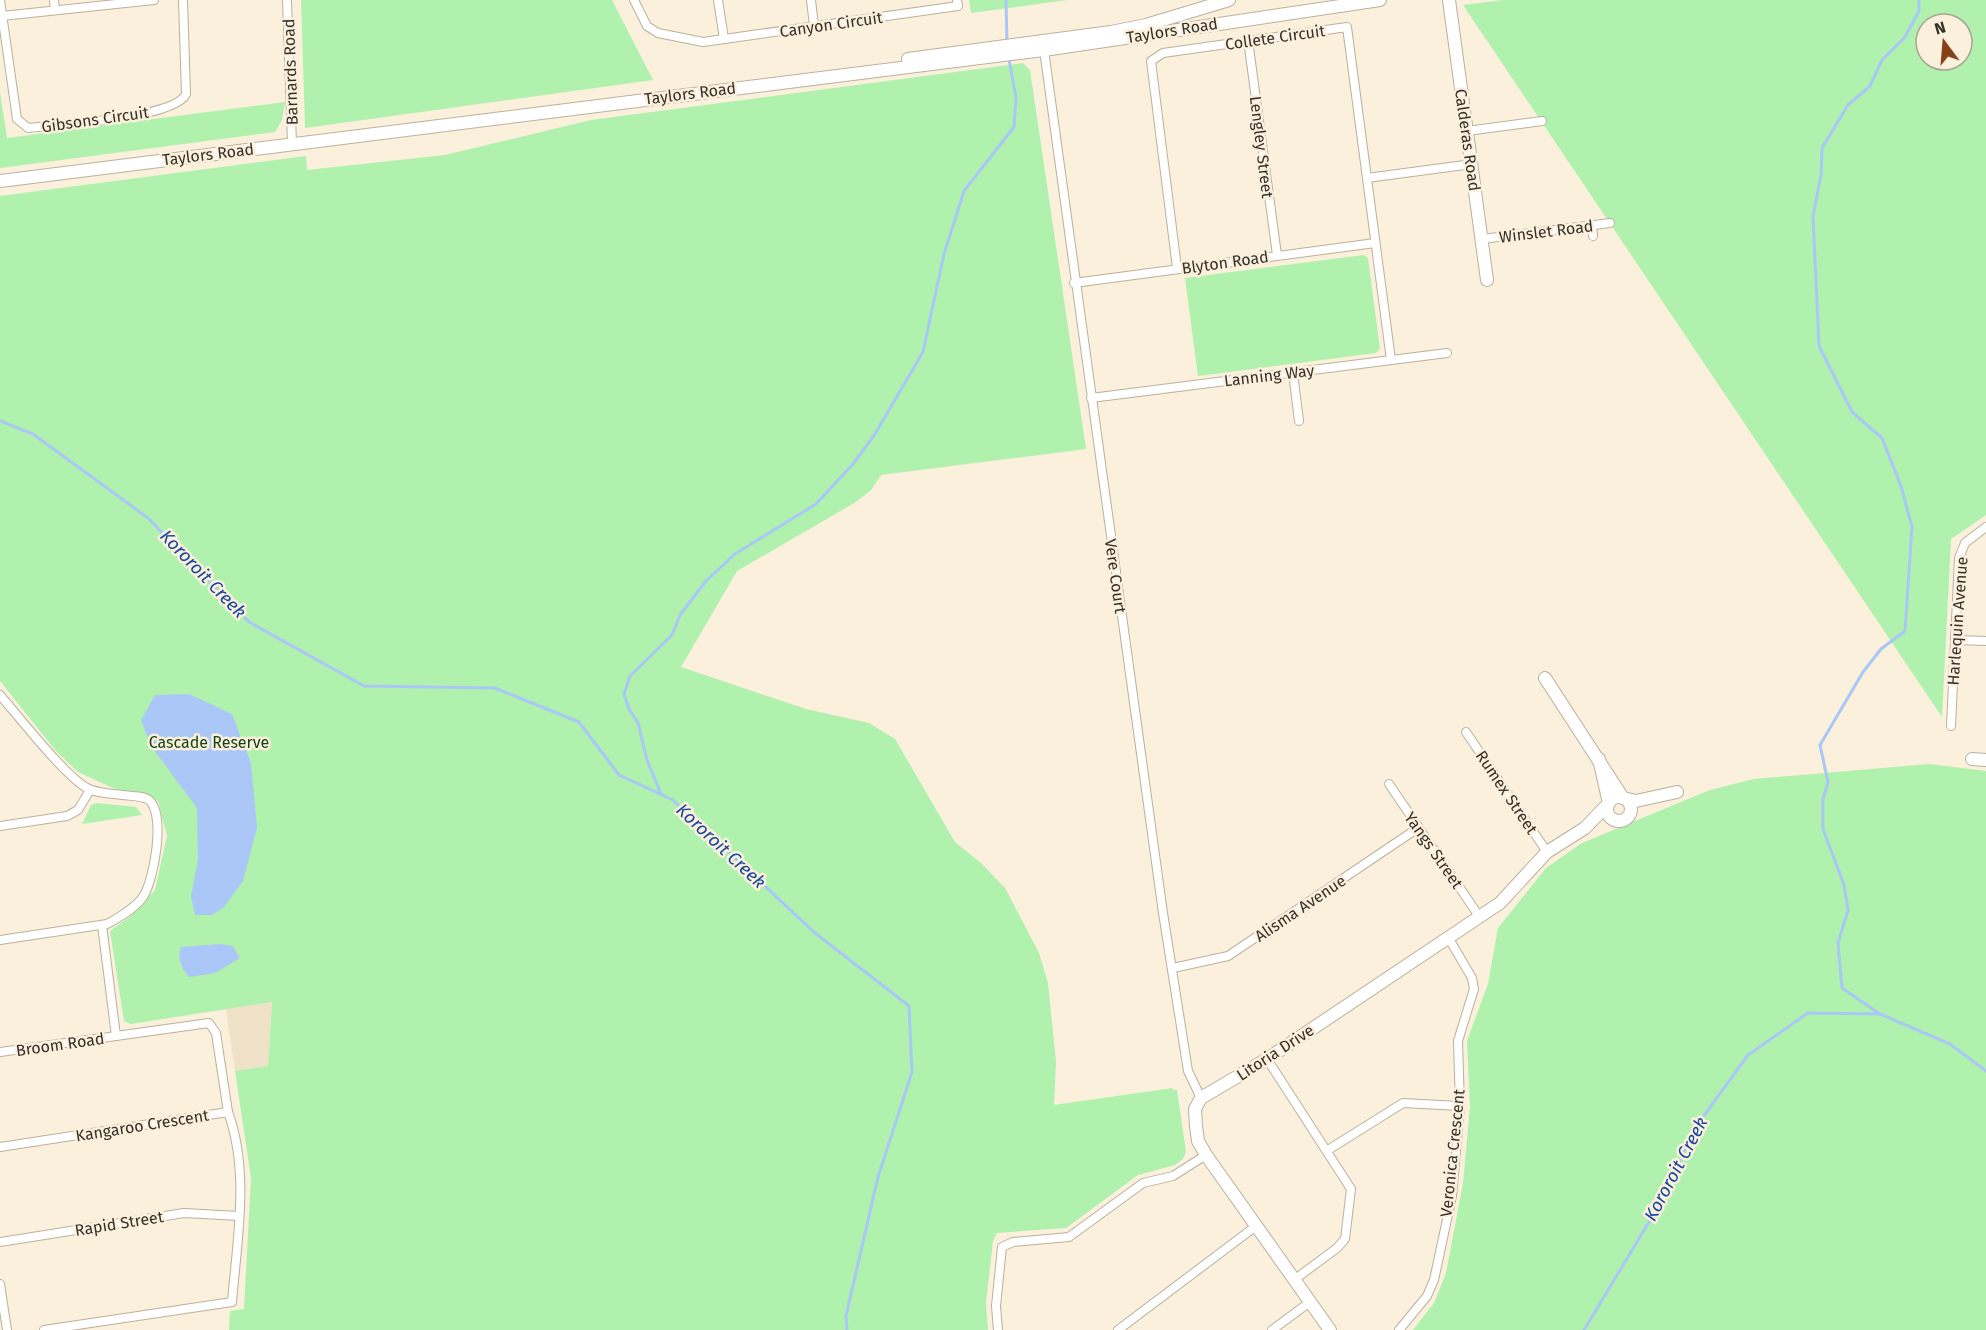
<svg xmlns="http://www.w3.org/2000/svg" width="1986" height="1330" font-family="'Fira Sans',sans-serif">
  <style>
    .built { fill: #f0e2c9 }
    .green { fill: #b0f1ad; fill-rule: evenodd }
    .water { fill: #abc7f8 }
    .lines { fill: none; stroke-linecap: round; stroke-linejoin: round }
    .stream { stroke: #abc7f8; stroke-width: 3 }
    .street-casing { stroke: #bab09d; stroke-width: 10 }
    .secondary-casing { stroke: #bab09d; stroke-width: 14 }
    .street { stroke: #fff; stroke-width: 8 }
    .secondary { stroke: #fff; stroke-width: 12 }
    .labels { text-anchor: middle; stroke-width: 5; stroke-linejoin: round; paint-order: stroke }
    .street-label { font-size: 16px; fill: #35312a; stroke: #faf0dc }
    .park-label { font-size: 16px; fill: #134413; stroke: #faf0dc }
    .water-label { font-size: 18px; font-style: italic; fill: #1645a0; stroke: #faf0dc }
  </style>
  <rect width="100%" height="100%" fill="#faf0dc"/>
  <path class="built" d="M 272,1002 L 268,1066 L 235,1071 L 226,1009 Z"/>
  <g class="green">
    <path d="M 301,0 L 612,0 L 653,80 L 305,128 Z"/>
    <path d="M 969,0 L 1067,0 L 971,13 Z"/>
    <path d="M 1503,0 L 1986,0 L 1986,515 L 1951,539 L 1942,717 L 1463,5 ZM 1926,24 L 1962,24 L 1962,60 L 1926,60 Z"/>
    <path d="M 1023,63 L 1030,70 L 1086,449 L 881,475 L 871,490 L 856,502 L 737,571 L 681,667 L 806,709 L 869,723 L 895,739 L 955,842 L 981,863 L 1005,888 L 1039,953 L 1048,983 L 1056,1062 L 1054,1105 L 1173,1088 L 1173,1090 L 1177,1090 L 1186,1152 L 1183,1159 L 1175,1165 L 1138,1175 L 1066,1228 L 997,1233 L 993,1241 L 986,1303 L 988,1330 L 229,1330 L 230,1311 L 244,1309 L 251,1178 L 235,1071 L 268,1066 L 272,1002 L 131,1024 L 124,1021 L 110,931 L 131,916 L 155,890 L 167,836 L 158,801 L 141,792 L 115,789 L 78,772 L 55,750 L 0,681 L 0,196 L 306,156 L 307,170 L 445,155 L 591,120 Z"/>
    <path d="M 0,92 L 7,138 L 285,102 L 282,120 L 275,132 L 0,168 Z"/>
    <path d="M 1364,255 L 1368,258 L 1380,349 L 1376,353 L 1198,376 L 1185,278 Z"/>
    <path d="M 1929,764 L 1986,771 L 1986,1330 L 1413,1330 L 1434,1303 L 1446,1273 L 1463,1183 L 1470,1107 L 1467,1041 L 1488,984 L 1498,928 L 1546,868 L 1582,843 L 1710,790 L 1754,779 Z"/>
    <path d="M 97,803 L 136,807 L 142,815 L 82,824 L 91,805 Z"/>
  </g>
  <g class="water">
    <path d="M 189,694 L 232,714 L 251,763 L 257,828 L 243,881 L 224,907 L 212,915 L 195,915 L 191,896 L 198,859 L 197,808 L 151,746 L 141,720 L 155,695 Z"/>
    <path d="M 220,944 L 233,946 L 240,958 L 215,973 L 189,977 C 181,967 177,959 181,947 Z"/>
  </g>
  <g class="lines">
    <g class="stream">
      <path d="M 1006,0 L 1007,43"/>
      <path d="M 0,421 L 33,434 L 148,518 L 249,622 L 364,686 L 495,688 L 579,722 L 619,775 L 673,800 L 815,933 L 909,1006 L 912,1072 L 878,1177 L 846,1316 L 847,1330"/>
      <path d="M 661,794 L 647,760 L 638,723 L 629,709 L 624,694 L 630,676 L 672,635 L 680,615 L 706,581 L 735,554 L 816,504 L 853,464 L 875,434 L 923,352 L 944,254 L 964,191 L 1014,127 L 1016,98 L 1009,59"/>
      <path d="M 1880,1014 L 1842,988 L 1838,943 L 1848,910 L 1844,885 L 1823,829 L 1823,799 L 1828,782 L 1820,745 L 1863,672 L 1881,649 L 1905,631 L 1912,527 L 1901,486 L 1882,438 L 1852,412 L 1819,346 L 1813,216 L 1821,175 L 1822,148 L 1848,105 L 1870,86 L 1882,60 L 1905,37 L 1919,11 L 1919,0"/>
      <path d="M 1584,1330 L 1667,1192 L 1692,1132 L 1748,1055 L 1808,1013 L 1880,1014 L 1950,1044 L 1986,1071"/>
    </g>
    <defs>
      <g id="street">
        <path d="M 0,0 L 17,119 L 28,128 C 56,125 176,118 186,94 L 183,0"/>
        <path d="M 54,0 L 55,10"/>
        <path d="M 287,0 L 292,144"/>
        <path d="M 634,0 L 647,26 L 658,33 L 703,42 L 958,6 L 957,0"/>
        <path d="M 718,0 L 724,39"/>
        <path d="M 811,0 L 814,26"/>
        <path d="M 2,16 L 154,0"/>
        <path d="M 1248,40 L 1277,255"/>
        <path d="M 1044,50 L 1163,913 L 1188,1071 L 1201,1098"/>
        <path d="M 1467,131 L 1542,121"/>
        <path d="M 1367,178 L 1472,164"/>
        <path d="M 1592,225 L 1593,236"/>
        <path d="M 1482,239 L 1610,223"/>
        <path d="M 1177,268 L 1151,61 L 1163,53 L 1347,27 L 1391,360"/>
        <path d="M 1074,283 L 1375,243"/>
        <path d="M 1293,373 L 1299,421"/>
        <path d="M 1091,398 L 1447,353"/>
        <path d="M 1955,640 L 1986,641"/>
        <path d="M 0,695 C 19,717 65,776 87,788 C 103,797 140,793 149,800 C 166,815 154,880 143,897 C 134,909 120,917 107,924 L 0,940"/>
        <path d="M 1951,726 L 1959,558 L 1965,543 L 1986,527"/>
        <path d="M 1466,732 L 1547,852"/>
        <path d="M 1389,784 L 1479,916"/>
        <path d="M 0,826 L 67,816 L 78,810 L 90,790"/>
        <path d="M 1173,968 L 1228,956 L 1418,828"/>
        <path d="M 116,1036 L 209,1023 L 216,1033 L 228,1112"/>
        <path d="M 0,1052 L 116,1036 L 102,925"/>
        <path d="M 1267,1059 L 1351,1189 L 1345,1239 L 1337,1248 L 1294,1280"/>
        <path d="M 0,1147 L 228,1112 C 250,1172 237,1240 232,1302 L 44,1330"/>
        <path d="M 1328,1150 L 1403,1103 L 1460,1106"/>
        <path d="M 0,1242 L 184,1213 L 239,1216"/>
        <path d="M 0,1284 L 7,1330"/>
        <path d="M 998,1330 L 996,1306 L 1002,1247 L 1013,1242 L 1069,1237 L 1143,1183 L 1173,1176 L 1206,1155"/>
        <path d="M 1118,1330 L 1256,1226"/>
        <path d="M 1272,1330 L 1310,1302"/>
        <path d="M 1399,1330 L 1427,1296 L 1434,1280 L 1452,1196 L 1460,1106 L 1458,1041 L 1474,989 L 1472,978 L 1448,937"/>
      </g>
      <g id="secondary">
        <path d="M 1449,0 L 1487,280"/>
        <path d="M 908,59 L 1111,32 L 1146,25 L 1229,0"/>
        <path d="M 0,181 L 1044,50 L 1380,0"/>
        <path d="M 1545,678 L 1623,798 L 1636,801 L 1677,792"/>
        <path d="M 1972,759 L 1986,760"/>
        <circle cx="1619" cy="809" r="12"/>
        <path d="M 1330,1330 L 1206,1155 L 1198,1141 L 1196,1126 L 1195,1109 L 1201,1098 L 1267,1059 L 1500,903 L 1547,852 L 1585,828 L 1609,803 L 1599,759"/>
      </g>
    </defs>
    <use href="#street" class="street-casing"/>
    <use href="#secondary" class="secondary-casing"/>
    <use href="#street" class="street"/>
    <use href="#secondary" class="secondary"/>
  </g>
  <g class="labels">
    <g class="street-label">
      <text transform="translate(831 24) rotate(-8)" y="6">Canyon Circuit</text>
      <text transform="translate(1172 30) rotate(-9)" y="6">Taylors Road</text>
      <text transform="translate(1275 37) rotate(-8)" y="6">Collete Circuit</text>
      <text transform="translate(290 72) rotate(-92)" y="6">Barnards Road</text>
      <text transform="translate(690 93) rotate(-7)" y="6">Taylors Road</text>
      <text transform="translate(95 119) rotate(-8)" y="6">Gibsons Circuit</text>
      <text transform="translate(1468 140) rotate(82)" y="6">Calderas Road</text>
      <text transform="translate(1262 147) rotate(83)" y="6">Lengley Street</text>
      <text transform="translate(208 154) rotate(-7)" y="6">Taylors Road</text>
      <text transform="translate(1546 231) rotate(-7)" y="6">Winslet Road</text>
      <text transform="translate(1225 262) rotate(-8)" y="6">Blyton Road</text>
      <text transform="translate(1269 375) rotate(-7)" y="6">Lanning Way</text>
      <text transform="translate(1116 576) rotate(82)" y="6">Vere Court</text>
      <text transform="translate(1957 621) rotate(-86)" y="6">Harlequin Avenue</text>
      <text transform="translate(1507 792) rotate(56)" y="6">Rumex Street</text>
      <text transform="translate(1434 850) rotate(55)" y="6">Yangs Street</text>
      <text transform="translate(1300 908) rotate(-34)" y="6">Alisma Avenue</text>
      <text transform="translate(60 1044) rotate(-8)" y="6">Broom Road</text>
      <text transform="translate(1275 1052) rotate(-33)" y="6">Litoria Drive</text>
      <text transform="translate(142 1125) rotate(-9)" y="6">Kangaroo Crescent</text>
      <text transform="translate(1452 1153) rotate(-84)" y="6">Veronica Crescent</text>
      <text transform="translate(119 1223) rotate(-9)" y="6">Rapid Street</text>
    </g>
    <g class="park-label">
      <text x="209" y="748">Cascade Reserve</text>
    </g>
    <g class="water-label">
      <text transform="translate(203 574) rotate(46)" y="6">Kororoit Creek</text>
      <text transform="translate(721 846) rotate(43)" y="6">Kororoit Creek</text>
      <text transform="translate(1676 1169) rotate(-62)" y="6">Kororoit Creek</text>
    </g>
  </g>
  <g transform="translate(1944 42) rotate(344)"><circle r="28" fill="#faf0dc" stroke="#aba495" stroke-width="1.5"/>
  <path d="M0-4.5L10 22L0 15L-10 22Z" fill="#86411a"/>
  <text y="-9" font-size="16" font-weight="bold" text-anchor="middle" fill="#35312a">N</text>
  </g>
</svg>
